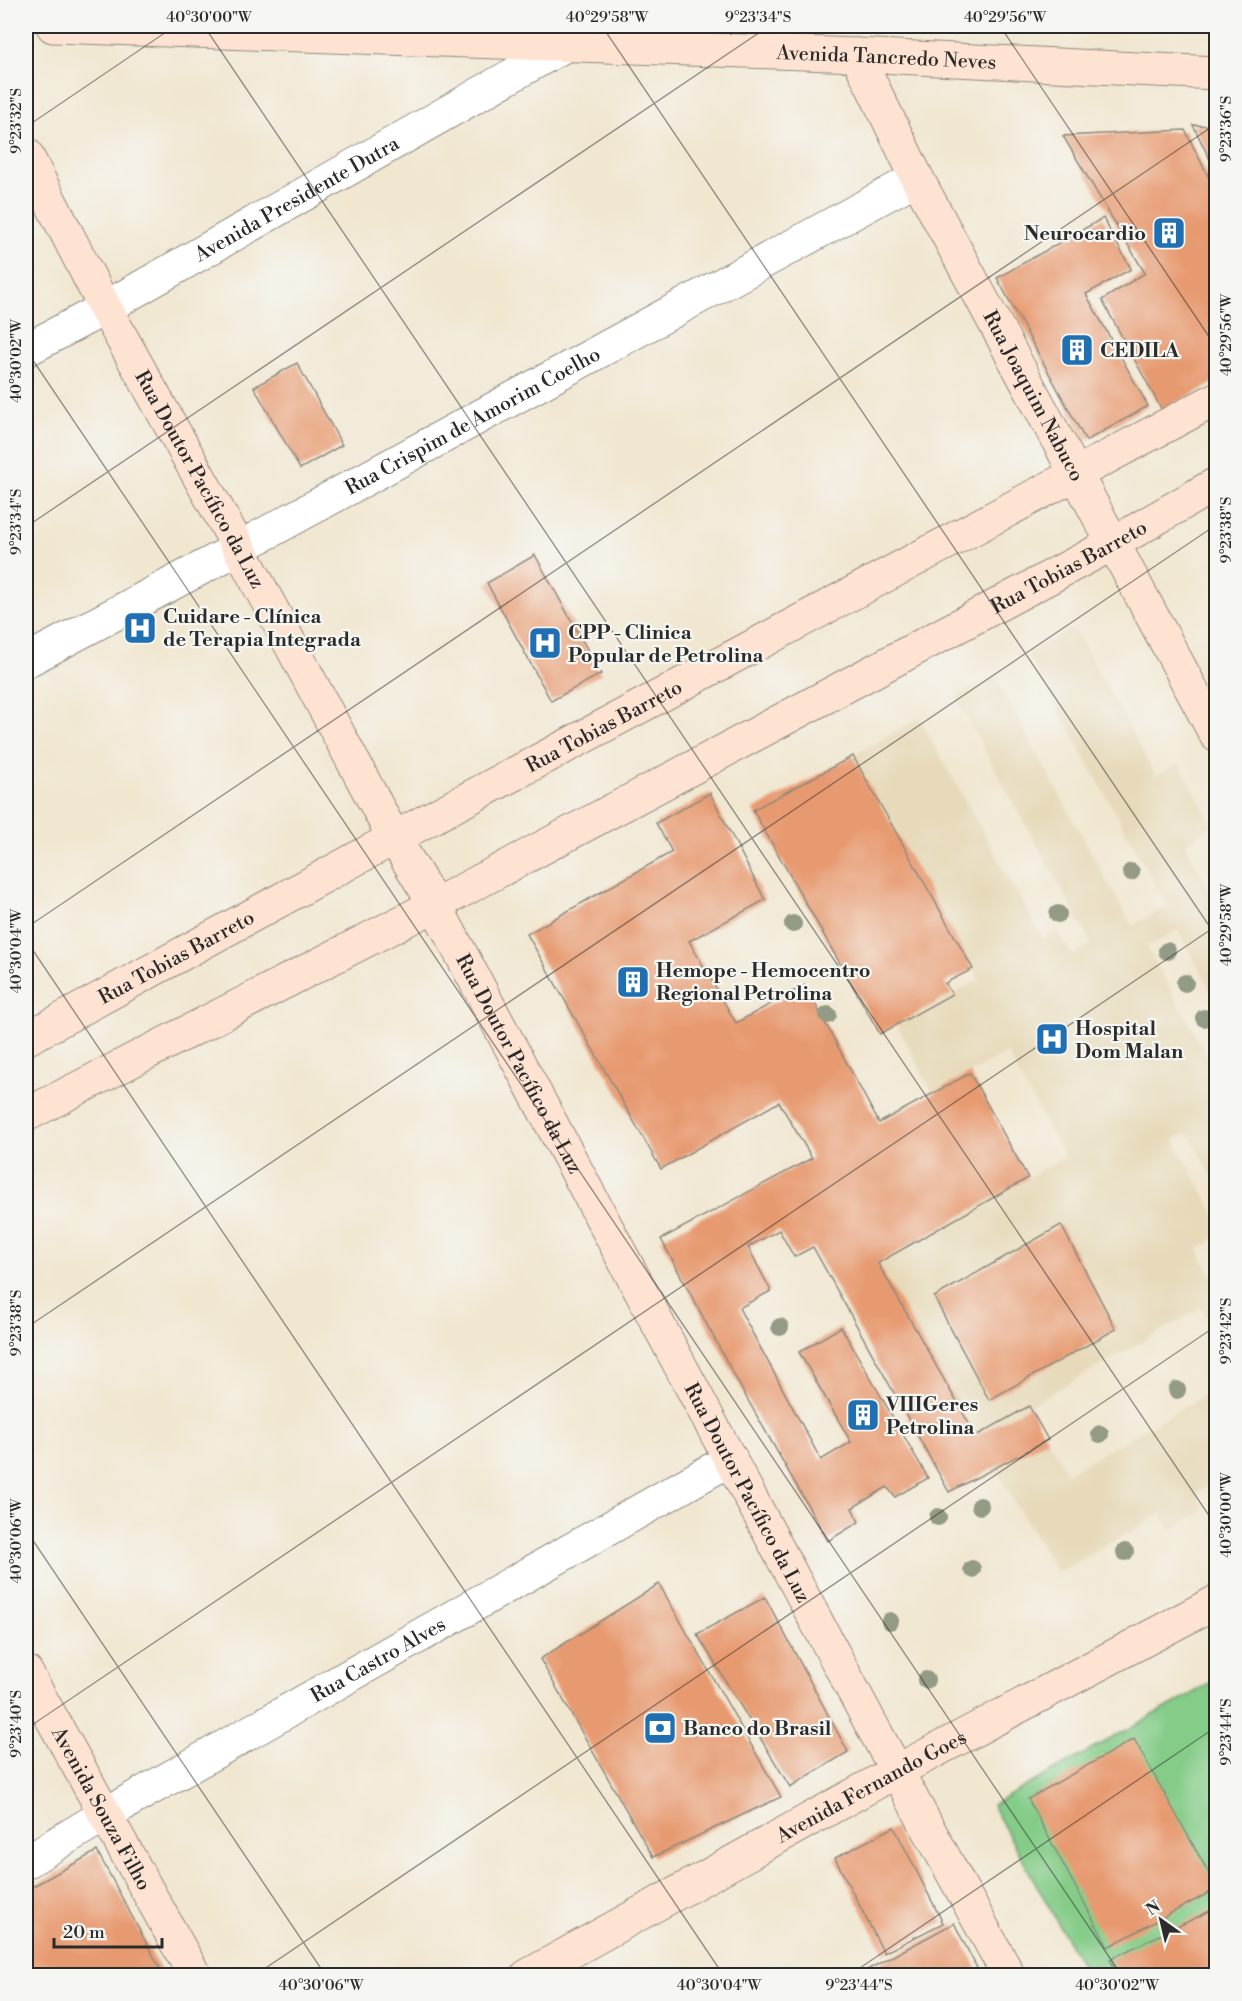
<svg xmlns="http://www.w3.org/2000/svg" width="1242" height="2001" font-family="'Libre Bodoni',serif">
  <style>
    .built { fill: #e7daba }
    .green { fill: #84cc88; stroke: #587c5a; stroke-width: 1.5 }
    .building { fill: #e79a6f }
    .lines { fill: none; stroke-linecap: round; stroke-linejoin: round }
    .street-casing { stroke: #8e897e; stroke-width: 35 }
    .secondary-casing { stroke: #8e897e; stroke-width: 35 }
    .street { stroke: #fff; stroke-width: 33 }
    .secondary { stroke: #fee3d2; stroke-width: 33 }
    .tree { fill: #939a85 }
    .ticks { fill: none; stroke: #2b2b2b; stroke-width: 1.5; stroke-opacity: 0.45 }
    .labels { text-anchor: middle; stroke-width: 4.5; stroke-linejoin: round; paint-order: stroke }
    .street-label { font-size: 20px; fill: #2b2b2b; stroke: #f6f6f2 }
    .poi-label { font-size: 20px; font-weight: bold; fill: #2b2b2b; stroke: #f6f6f2; text-anchor: start }
    .neatline { fill: none; stroke: #2b2b2b; stroke-width: 2 }
    .ticks-label { font-size: 15px; text-anchor: middle; fill: #2b2b2b }
  </style>
  <rect width="100%" height="100%" fill="#f6f6f2"/>
  <filter id="ink" filterUnits="userSpaceOnUse"><feTurbulence type="fractalNoise" baseFrequency=".0167" numOctaves="2"/><feDisplacementMap in="SourceGraphic" scale="12" xChannelSelector="R" yChannelSelector="G"/><feConvolveMatrix kernelMatrix="1 2 1 2 8 2 1 2 1" color-interpolation-filters="sRGB"/></filter>
  <filter id="wash" filterUnits="userSpaceOnUse"><feTurbulence type="fractalNoise" baseFrequency=".008" numOctaves="4" result="noise"/><feDisplacementMap in="SourceGraphic" scale="24" xChannelSelector="R" yChannelSelector="G"/><feGaussianBlur stdDeviation="1.35" result="paint"/><feColorMatrix in="noise" values="0 0 0 0 0 0 0 0 0 0 0 0 0 0 0 0 0 1.4 0 .05"/><feComposite in="paint" operator="in"/></filter>
  <g filter="url(#wash)">
    <rect width="100%" height="100%" fill="#f1e7d1"/>
    <g class="built">
      <path d="M 1074,628 L 1156,776 L 1179,763 L 1213,825 L 1185,844 L 1216,902 L 1216,999 L 1178,930 L 1147,947 L 1216,1071 L 1216,1182 L 1188,1133 L 1174,1140 L 1216,1215 L 1216,1238 L 1198,1250 L 1211,1274 L 1216,1271 L 1216,1334 L 1201,1308 L 976,1436 L 878,1263 L 1064,1157 L 1007,1053 L 933,1093 L 897,1025 L 979,980 L 853,756 L 919,718 L 1043,939 L 1058,931 L 1072,956 L 1092,944 L 955,697 L 994,676 L 1132,926 L 1167,906 L 1027,653 Z"/>
      <path d="M 1216,1361 L 1216,1481 L 1196,1493 L 1205,1510 L 1171,1530 L 1161,1514 L 1057,1573 L 995,1469 L 1048,1440 L 1067,1473 L 1216,1389 L 1205,1367 Z"/>
    </g>
    <path class="green" d="M 1216,1680 L 1216,1975 L 1087,1975 L 992,1805 Z"/>
    <g id="blocks">
      <g class="building">
        <path d="M 1193,125 L 1216,126 L 1216,172 Z"/>
        <path d="M 1185,130 L 1216,192 L 1216,382 L 1162,410 L 1102,300 L 1145,273 L 1063,136 Z"/>
        <path d="M 1103,218 L 1131,269 L 1086,294 L 1148,406 L 1086,441 L 997,278 Z"/>
        <path d="M 297,363 L 342,445 L 300,469 L 254,387 Z"/>
        <path d="M 535,555 L 601,674 L 551,701 L 487,583 Z"/>
        <path d="M 853,756 L 973,969 L 945,983 L 952,994 L 880,1034 L 753,810 Z"/>
        <path d="M 710,793 L 765,900 L 689,941 L 736,1023 L 805,985 L 879,1123 L 970,1073 L 1028,1178 L 878,1263 L 976,1436 L 1029,1406 L 1048,1440 L 949,1492 L 813,1247 L 794,1257 L 779,1230 L 748,1247 L 771,1291 L 739,1308 L 821,1460 L 851,1442 L 799,1352 L 841,1327 L 928,1478 L 895,1497 L 887,1487 L 852,1508 L 859,1522 L 828,1541 L 741,1388 L 661,1239 L 812,1158 L 779,1102 L 661,1169 L 527,934 L 672,852 L 656,823 Z"/>
        <path d="M 1061,1225 L 1116,1329 L 989,1400 L 934,1297 Z"/>
        <path d="M 659,1584 L 781,1797 L 653,1857 L 540,1659 Z"/>
        <path d="M 765,1597 L 848,1752 L 790,1787 L 697,1634 Z"/>
        <path d="M 1134,1739 L 1216,1886 L 1216,1889 L 1108,1947 L 1028,1799 Z"/>
        <path d="M 894,1827 L 943,1923 L 884,1953 L 835,1858 Z"/>
        <path d="M 97,1851 L 164,1976 L 26,1976 L 26,1890 Z"/>
        <path d="M 1216,1908 L 1216,1976 L 1119,1976 L 1110,1959 Z"/>
        <path d="M 954,1923 L 981,1976 L 856,1976 Z"/>
      </g>
    </g>
  </g>
  <g filter="url(#ink)">
    <use href="#blocks" fill-opacity="0" stroke="#8e897e" stroke-width="1.5"/>
    <g class="lines">
      <defs>
        <g id="street">
          <path id="s1" d="M 26,350 L 105,308 L 567,44"/>
          <path id="s2" d="M 26,661 L 239,548 L 917,178"/>
          <path id="s3" d="M 26,1862 L 106,1814 L 731,1459"/>
        </g>
        <g id="secondary">
          <path id="s4" d="M 53,26 L 857,55 L 1216,73"/>
          <path id="s5" d="M 857,55 L 917,178 L 1216,735"/>
          <path id="s6" d="M 26,154 L 105,308 L 239,548 L 394,838 L 435,905 L 871,1724 L 1009,1976"/>
          <path id="s7" d="M 26,1039 L 394,838 L 1216,399"/>
          <path id="s8" d="M 26,1115 L 435,905 L 1112,544 L 1216,484"/>
          <path id="s9" d="M 26,1672 L 195,1976"/>
          <path id="s10" d="M 527,1976 L 897,1771 L 1216,1602"/>
        </g>
      </defs>
      <use href="#street" class="street-casing"/>
      <use href="#secondary" class="secondary-casing"/>
      <use href="#street" class="street"/>
      <use href="#secondary" class="secondary"/>
    </g>
    <g class="tree">
      <circle cx="1131" cy="872" r="9"/>
      <circle cx="1058" cy="914" r="9"/>
      <circle cx="793" cy="924" r="9"/>
      <circle cx="1167" cy="951" r="9"/>
      <circle cx="1185" cy="983" r="9"/>
      <circle cx="828" cy="1015" r="9"/>
      <circle cx="1204" cy="1018" r="9"/>
      <circle cx="780" cy="1327" r="9"/>
      <circle cx="1177" cy="1390" r="9"/>
      <circle cx="1100" cy="1434" r="9"/>
      <circle cx="980" cy="1506" r="9"/>
      <circle cx="938" cy="1517" r="9"/>
      <circle cx="1125" cy="1552" r="9"/>
      <circle cx="972" cy="1569" r="9"/>
      <circle cx="890" cy="1621" r="9"/>
      <circle cx="926" cy="1680" r="9"/>
    </g>
  </g>
  <path class="ticks" d="M 204,26 L 1216,1526M 602,26 L 1216,936M 1000,26 L 1216,347M 26,127 L 175,26M 26,350 L 1122,1976M 26,527 L 769,26M 26,928 L 1216,124M 26,940 L 724,1976M 26,1328 L 1216,525M 26,1530 L 326,1976M 26,1729 L 1216,926M 254,1976 L 1216,1326M 848,1976 L 1216,1727"/>
  <defs>
    <symbol id="building-square" viewBox="-11 -11 22 22"><rect x="-9" y="-9" width="18" height="18" rx="4" fill="#1f6fb2" stroke="#f6f6f2"/><path d="M-4-6H4V6H1V3H-1V6H-4ZM-2.5-4.3h1.7v1.8h-1.7ZM.8-4.3h1.7v1.8H.8ZM-2.5-1h1.7V.8h-1.7ZM.8-1h1.7V.8H.8Z" fill="#fff"/></symbol>
    <symbol id="hospital-square" viewBox="-11 -11 22 22"><rect x="-9" y="-9" width="18" height="18" rx="4" fill="#1f6fb2" stroke="#f6f6f2"/><path d="M-5-5h3v3.5h4V-5h3V5h-3V1.5h-4V5h-3Z" fill="#fff"/></symbol>
    <symbol id="bank-square" viewBox="-11 -11 22 22"><rect x="-9" y="-9" width="18" height="18" rx="4" fill="#1f6fb2" stroke="#f6f6f2"/><path d="M-6-4H6V4H-6ZM0-2.3a2.3 2.3 0 1 0 0 4.6a2.3 2.3 0 1 0 0-4.6Z" fill="#fff"/></symbol>
  </defs>
  <g fill-rule="evenodd">
    <use href="#building-square" x="1150" y="214" width="38" height="38"/>
    <use href="#building-square" x="1058" y="331" width="38" height="38"/>
    <use href="#hospital-square" x="121" y="609" width="38" height="38"/>
    <use href="#hospital-square" x="526" y="624" width="38" height="38"/>
    <use href="#building-square" x="614" y="963" width="38" height="38"/>
    <use href="#hospital-square" x="1033" y="1020" width="38" height="38"/>
    <use href="#building-square" x="844" y="1396" width="38" height="38"/>
    <use href="#bank-square" x="641" y="1709" width="38" height="38"/>
  </g>
  <g class="labels">
    <g class="street-label">
      <text dy="7" stroke="none"><textPath href="#s4" startOffset="834">Avenida Tancredo Neves</textPath></text>
      <text dy="7" stroke="none"><textPath href="#s1" startOffset="310">Avenida Presidente Dutra</textPath></text>
      <text dy="7" stroke="none"><textPath href="#s5" startOffset="384">Rua Joaquim Nabuco</textPath></text>
      <text dy="7" stroke="none"><textPath href="#s2" startOffset="507">Rua Crispim de Amorim Coelho</textPath></text>
      <text dy="7" stroke="none"><textPath href="#s6" startOffset="369">Rua Doutor Pacífico da Luz</textPath></text>
      <text dy="7" stroke="none"><textPath href="#s8" startOffset="1178">Rua Tobias Barreto</textPath></text>
      <text dy="7" stroke="none"><textPath href="#s7" startOffset="657">Rua Tobias Barreto</textPath></text>
      <text dy="7" stroke="none"><textPath href="#s7" startOffset="171">Rua Tobias Barreto</textPath></text>
      <text dy="7" stroke="none"><textPath href="#s6" startOffset="1035">Rua Doutor Pacífico da Luz</textPath></text>
      <text dy="7" stroke="none"><textPath href="#s6" startOffset="1521">Rua Doutor Pacífico da Luz</textPath></text>
      <text dy="7" stroke="none"><textPath href="#s3" startOffset="406">Rua Castro Alves</textPath></text>
      <text dy="7" stroke="none"><textPath href="#s10" startOffset="393">Avenida Fernando Goes</textPath></text>
      <text dy="7" stroke="none"><textPath href="#s9" startOffset="156">Avenida Souza Filho</textPath></text>
    </g>
    <g class="poi-label">
      <text x="1146" y="240" text-anchor="end">Neurocardio</text>
      <text x="1100" y="357">CEDILA</text>
      <text x="163" y="623">Cuidare - Clínica<tspan x="163" dy="23">de Terapia Integrada</tspan></text>
      <text x="568" y="639">CPP - Clinica<tspan x="568" dy="23">Popular de Petrolina</tspan></text>
      <text x="656" y="977">Hemope - Hemocentro<tspan x="656" dy="23">Regional Petrolina</tspan></text>
      <text x="1075" y="1035">Hospital<tspan x="1075" dy="23">Dom Malan</tspan></text>
      <text x="886" y="1411">VIIIGeres<tspan x="886" dy="23">Petrolina</tspan></text>
      <text x="683" y="1735">Banco do Brasil</text>
    </g>
  </g>
  <rect width="1242" height="2001" fill="none" stroke="#f6f6f2" stroke-width="66"/>
  <g transform="translate(1161 1920) rotate(326)" stroke="#f6f6f2" stroke-width="4.5" paint-order="stroke">
  <path d="M0-4.5L10 22L0 15L-10 22Z" fill="#2b2b2b"/>
  <text y="-9" font-size="16" font-weight="bold" text-anchor="middle" fill="#2b2b2b">N</text>
  </g>
  <path d="M54 1938v9h108v-9" fill="none" stroke="#2b2b2b" stroke-width="3"/>
  <text x="63" y="1938" font-size="18" fill="#2b2b2b" stroke="#f6f6f2" stroke-width="4.5" paint-order="stroke">20 m</text>
  <rect x="33" y="33" width="1176" height="1935" class="neatline"/>
  <g class="ticks-label">
    <text x="209" y="22">40°30'00"W</text>
    <text x="607" y="22">40°29'58"W</text>
    <text x="758" y="22">9°23'34"S</text>
    <text x="1005" y="22">40°29'56"W</text>
    <text transform="translate(16 121) rotate(-90)" y="5">9°23'32"S</text>
    <text transform="translate(1226 129) rotate(-90)" y="5">9°23'36"S</text>
    <text transform="translate(1226 335) rotate(-90)" y="5">40°29'56"W</text>
    <text transform="translate(16 361) rotate(-90)" y="5">40°30'02"W</text>
    <text transform="translate(16 522) rotate(-90)" y="5">9°23'34"S</text>
    <text transform="translate(1226 530) rotate(-90)" y="5">9°23'38"S</text>
    <text transform="translate(1226 925) rotate(-90)" y="5">40°29'58"W</text>
    <text transform="translate(16 951) rotate(-90)" y="5">40°30'04"W</text>
    <text transform="translate(16 1323) rotate(-90)" y="5">9°23'38"S</text>
    <text transform="translate(1226 1331) rotate(-90)" y="5">9°23'42"S</text>
    <text transform="translate(1226 1515) rotate(-90)" y="5">40°30'00"W</text>
    <text transform="translate(16 1541) rotate(-90)" y="5">40°30'06"W</text>
    <text transform="translate(16 1724) rotate(-90)" y="5">9°23'40"S</text>
    <text transform="translate(1226 1732) rotate(-90)" y="5">9°23'44"S</text>
    <text x="321" y="1990">40°30'06"W</text>
    <text x="719" y="1990">40°30'04"W</text>
    <text x="859" y="1990">9°23'44"S</text>
    <text x="1117" y="1990">40°30'02"W</text>
  </g>
</svg>
